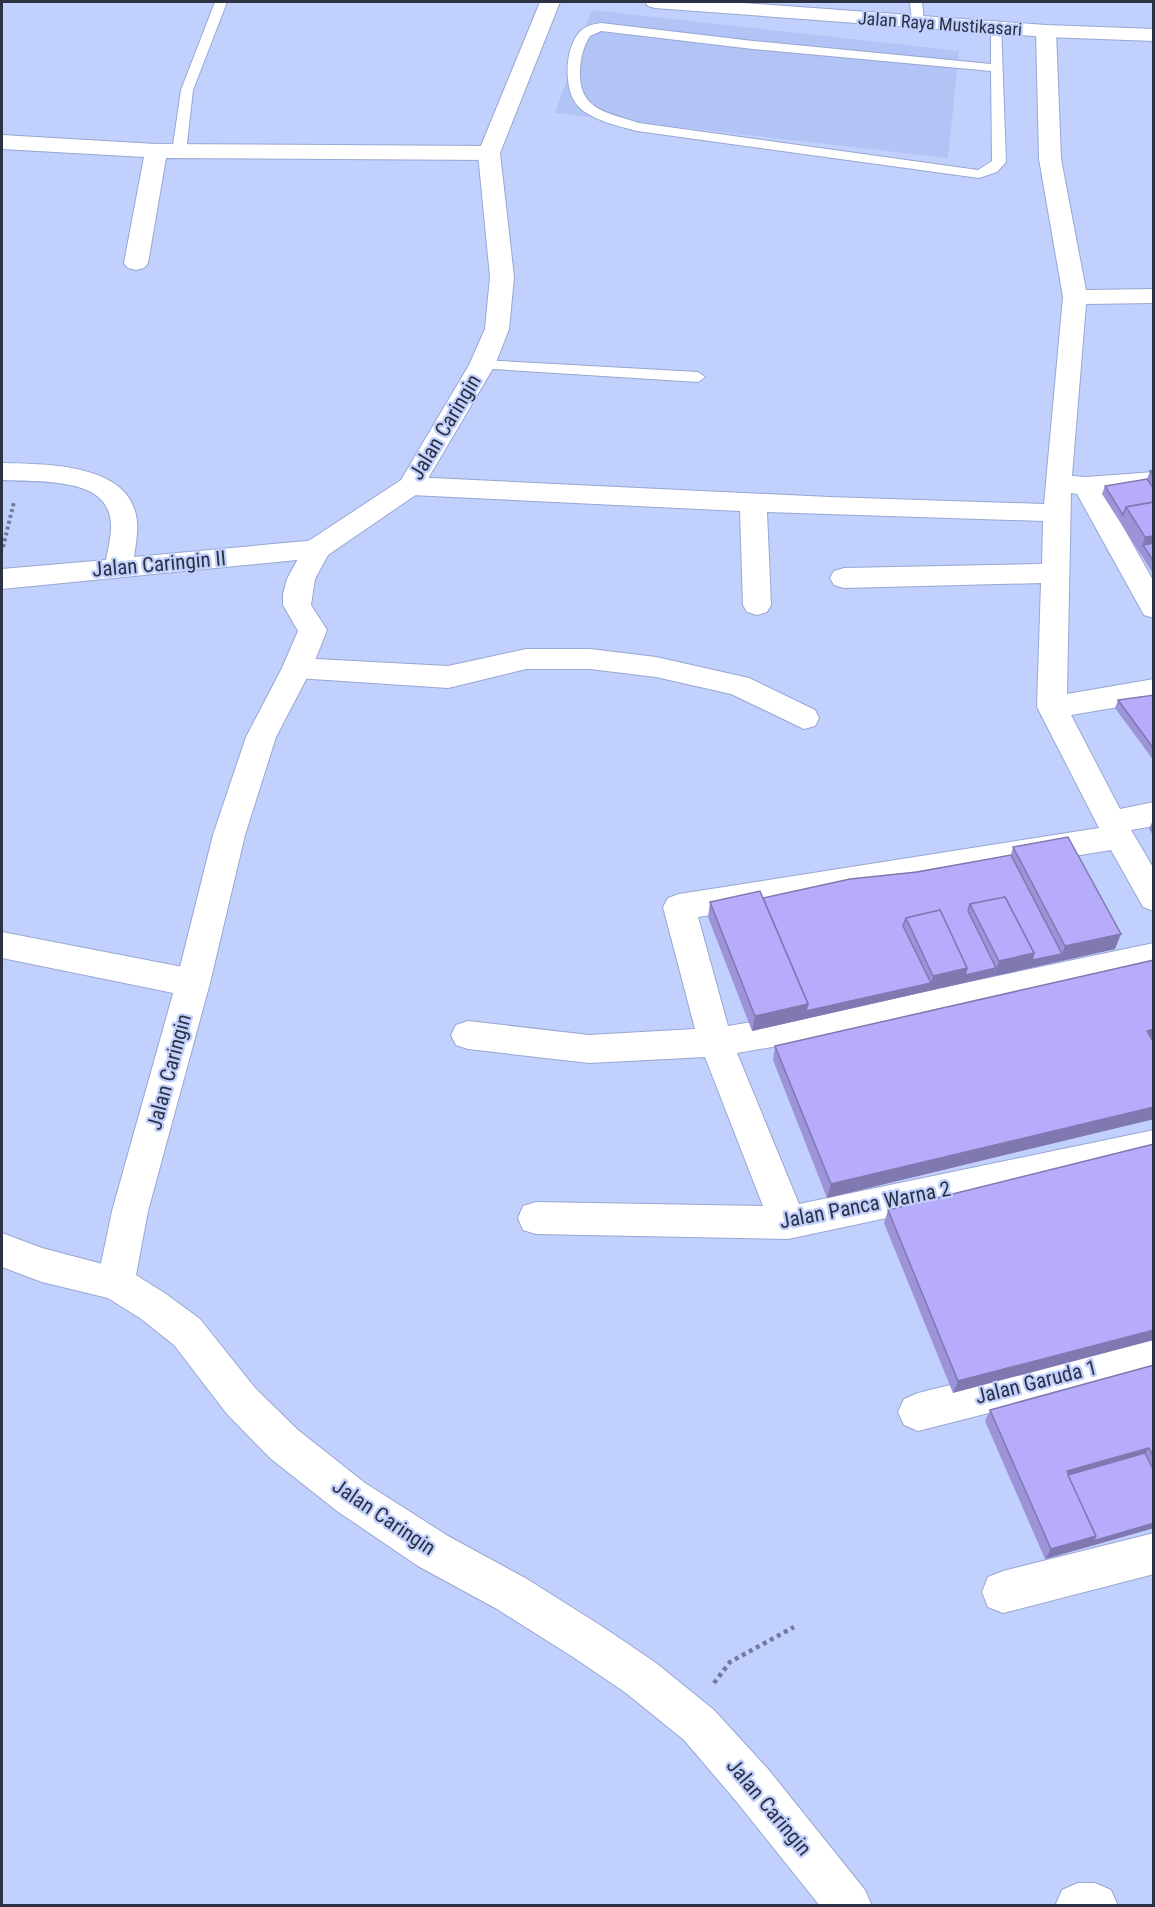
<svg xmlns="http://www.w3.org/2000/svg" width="1155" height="1907" font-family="'Roboto Condensed',sans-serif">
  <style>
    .built { fill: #b2c3f5 }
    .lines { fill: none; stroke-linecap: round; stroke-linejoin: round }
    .service-casing { stroke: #98a7d2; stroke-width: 2 }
    .minor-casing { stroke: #98a7d2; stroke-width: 2 }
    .tertiary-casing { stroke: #98a7d2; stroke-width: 2 }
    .secondary-casing { stroke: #98a7d2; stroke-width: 2 }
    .path-far1 { stroke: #717b99; stroke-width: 4; stroke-dasharray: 3 3; stroke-linecap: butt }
    .path { stroke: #717b99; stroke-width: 4.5; stroke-dasharray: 4 4; stroke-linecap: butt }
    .service { fill: #fff; fill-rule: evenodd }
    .minor { fill: #fff; fill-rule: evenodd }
    .tertiary { fill: #fff; fill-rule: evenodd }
    .secondary { fill: #fff; fill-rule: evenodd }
    .wall { fill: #9d93d9 }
    .shaded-wall { fill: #8078b0 }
    .building { fill: #b7abfc; stroke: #8078b0; stroke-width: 1.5 }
    .labels { text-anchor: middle; stroke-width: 4.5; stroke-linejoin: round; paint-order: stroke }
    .far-street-label { font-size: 18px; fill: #2c3243; stroke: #c1d0fd }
    .street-label { font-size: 21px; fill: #2c3243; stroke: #c1d0fd }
  </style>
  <rect width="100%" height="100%" fill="#c1d0fd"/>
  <path class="built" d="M 592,10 L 959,51 L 948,158 L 555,113 Z"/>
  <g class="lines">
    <defs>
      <g id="service">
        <path d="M 215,2 L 227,2 L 193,90 L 186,152 L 184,155 L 174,155 L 172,152 L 181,90 Z"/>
        <path d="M 910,2 L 922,2 L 924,22 L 922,25 L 914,25 L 912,22 Z"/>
        <path d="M 601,23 L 753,41 L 991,64 L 991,28 L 997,24 L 1001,25 L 1006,162 L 997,172 L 979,178 L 637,131 C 618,126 591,120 578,106 C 562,89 565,42 583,29 C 588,25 595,24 601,23 ZM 601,31 L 753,49 L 991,71 L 992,161 L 978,170 L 639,123 C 610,113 579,111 580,73 C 580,60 583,47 590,36 Z"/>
        <path d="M 482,360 L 698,372 L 705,377 L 698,382 L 477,368 L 475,365 L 477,362 Z"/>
      </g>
      <g id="minor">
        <path d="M 1046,25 L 1053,27 L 1056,31 L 1061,159 L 1086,290 L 1154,289 L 1154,303 L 1086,304 L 1072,476 L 1086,477 L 1154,472 L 1154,490 L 1104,493 L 1154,582 L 1154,618 L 1144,615 L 1077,494 L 1071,493 L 1067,694 L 1154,679 L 1154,701 L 1071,715 L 1120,809 L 1154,802 L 1154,826 L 1131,830 L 1154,869 L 1154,911 L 1143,907 L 1111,850 L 698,917 L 728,1026 L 888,999 L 1154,943 L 1154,969 L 888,1027 L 737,1053 L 799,1204 L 1154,1130 L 1154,1161 L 788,1239 L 536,1234 L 523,1230 L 518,1218 L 523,1206 L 536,1202 L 763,1206 L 705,1057 L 589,1063 L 468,1049 L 456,1045 L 451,1035 L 456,1025 L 468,1021 L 589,1035 L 695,1029 L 663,907 L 668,898 L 679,894 L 1099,828 L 1037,707 L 1041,583 L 844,588 L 834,585 L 830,578 L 834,571 L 844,568 L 1042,564 L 1043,521 L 767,512 L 771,605 L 767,612 L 757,615 L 747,612 L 743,605 L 740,511 L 411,495 L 402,492 L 398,486 L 402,480 L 411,477 L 829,497 L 1044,504 L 1063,297 L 1039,159 L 1036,31 L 1039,27 Z"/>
        <path d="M 2,135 L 156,144 L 489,146 L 497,148 L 500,153 L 497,158 L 489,160 L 166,158 L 148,263 L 144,268 L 136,270 L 128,268 L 124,263 L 144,157 L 2,149 Z"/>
        <path d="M 2,463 C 43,464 126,463 136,515 C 139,529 136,543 134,557 L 317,540 L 327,542 L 331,549 L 327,556 L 317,558 L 2,589 L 2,569 L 106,560 C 109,544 115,523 107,508 C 93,477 30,482 2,480 Z"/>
        <path d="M 526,649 L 590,649 L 656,657 L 749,678 L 815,710 L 819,718 L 815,726 L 804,729 L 731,694 L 656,677 L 590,669 L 526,669 L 448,688 L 297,678 L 287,675 L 282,668 L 287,661 L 297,658 L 448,666 Z"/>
        <path d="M 2,932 L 193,969 L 205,973 L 210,983 L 205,993 L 193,997 L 2,958 Z"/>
        <path d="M 2,1233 L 42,1248 L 129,1271 L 135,1283 L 129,1295 L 116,1300 L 42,1282 L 2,1267 Z"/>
        <path d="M 1154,1335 L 1154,1371 L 918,1431 L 904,1425 L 898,1412 L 904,1399 L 918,1393 Z"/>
        <path d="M 1154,1533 L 1154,1574 L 1003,1613 L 988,1607 L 982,1592 L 988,1577 L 1003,1571 Z"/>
        <path d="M 1078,1883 L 1095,1883 L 1111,1890 L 1118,1906 L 1055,1906 L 1062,1890 Z"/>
      </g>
      <path id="tertiary" d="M 540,2 L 560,2 L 500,153 L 514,277 L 509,329 L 495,365 L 420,492 L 328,555 L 315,579 L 311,605 L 327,630 L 312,668 L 276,737 L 245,835 L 210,983 L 148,1211 L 136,1275 L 166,1294 L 200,1319 L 255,1388 L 298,1430 L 365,1483 L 448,1536 L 527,1579 L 603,1627 L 656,1663 L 714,1710 L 768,1769 L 865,1890 L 872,1906 L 820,1906 L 736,1801 L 684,1740 L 626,1693 L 573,1657 L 497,1609 L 418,1566 L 337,1511 L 270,1458 L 227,1414 L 174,1345 L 140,1318 L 103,1295 L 97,1283 L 112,1211 L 176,983 L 213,835 L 246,737 L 282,668 L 298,631 L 283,605 L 283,594 L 287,579 L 307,542 L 401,480 L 469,365 L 485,329 L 490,277 L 478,153 Z"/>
      <path id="secondary" d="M 645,2 L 730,2 L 1046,25 L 1154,29 L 1154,41 L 1046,37 L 655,8 L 648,6 Z"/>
    </defs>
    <use href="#service" class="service-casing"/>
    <use href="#minor" class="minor-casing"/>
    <use href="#tertiary" class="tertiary-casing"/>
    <use href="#secondary" class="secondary-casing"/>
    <path class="path-far1" d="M 3,547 L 14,502"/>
    <path class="path" d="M 714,1683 L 730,1662 L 794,1627"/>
    <use href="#service" class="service"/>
    <use href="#minor" class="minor"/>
    <use href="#tertiary" class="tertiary"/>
    <use href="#secondary" class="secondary"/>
  </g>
  <g class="wall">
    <path d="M 1154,470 L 1154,575 L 1102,494 L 1105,486 L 1147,479 L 1150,471 Z"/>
    <path d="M 1154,695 L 1154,761 L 1115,708 L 1118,700 Z"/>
    <path d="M 1154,818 L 1154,837 L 1149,829 Z"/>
    <path d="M 1013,847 L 1115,949 L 752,1031 L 708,917 L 710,902 L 763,898 L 1011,855 Z"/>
    <path d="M 1154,960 L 1154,1119 L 827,1198 L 773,1060 L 775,1046 Z"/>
    <path d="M 1154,1144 L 953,1393 L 884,1223 L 888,1210 Z"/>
    <path d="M 1154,1365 L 1154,1528 L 1045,1559 L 985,1421 L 990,1410 Z"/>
  </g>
  <g class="shaded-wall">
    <path d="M 1154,536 L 1154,551 L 1143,545 L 1140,554 L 1145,537 Z"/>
    <path d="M 1121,934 L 1115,949 L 994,976 L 999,961 L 1034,953 L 1062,954 L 1065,946 Z"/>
    <path d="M 967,968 L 996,968 L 994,976 L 752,1031 L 755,1016 L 808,1004 L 931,983 L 933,976 Z"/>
    <path d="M 1154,1029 L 1154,1042 L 1147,1031 Z"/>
    <path d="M 1154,1107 L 1154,1119 L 827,1198 L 831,1184 Z"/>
    <path d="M 1154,1330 L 1154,1340 L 953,1393 L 958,1381 Z"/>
    <path d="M 1149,1448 L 1141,1459 L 1065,1480 L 1067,1471 Z"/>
    <path d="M 1154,1523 L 1154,1528 L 1045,1559 L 1051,1549 L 1096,1536 Z"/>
  </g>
  <g class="building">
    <path d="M 1154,470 L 1154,477 L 1150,471 Z"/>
    <path d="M 1147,479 L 1154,489 L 1154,502 L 1126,507 L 1123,515 L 1105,486 Z"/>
    <path d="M 1154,502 L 1154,536 L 1145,537 L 1126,507 Z"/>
    <path d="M 1154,543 L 1154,562 L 1143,545 Z"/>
    <path d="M 1154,695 L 1154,749 L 1118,700 Z"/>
    <path d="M 1068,837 L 1121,934 L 1065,946 L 1013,847 Z"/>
    <path d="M 1011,855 L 1062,954 L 1032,960 L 1034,953 L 1005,897 L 970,904 L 968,911 L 996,968 L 965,975 L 967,968 L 940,910 L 906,918 L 903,926 L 931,983 L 806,1011 L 808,1004 L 763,898 L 850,879 L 917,872 Z"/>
    <path d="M 760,891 L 808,1004 L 755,1016 L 710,902 Z"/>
    <path d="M 1005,897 L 1034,953 L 999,961 L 970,904 Z"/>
    <path d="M 940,910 L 967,968 L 933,976 L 906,918 Z"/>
    <path d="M 1154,960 L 1154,1029 L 1147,1031 L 1154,1043 L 1154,1107 L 831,1184 L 775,1046 Z"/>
    <path d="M 1154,1144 L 1154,1330 L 958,1381 L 888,1210 Z"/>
    <path d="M 1154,1365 L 1154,1458 L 1149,1448 L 1067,1471 L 1096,1536 L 1051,1549 L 990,1410 Z"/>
    <path d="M 1145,1453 L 1154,1471 L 1154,1523 L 1093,1541 L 1096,1536 L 1068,1475 Z"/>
  </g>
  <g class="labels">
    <g class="far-street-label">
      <text transform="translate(940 24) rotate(4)" y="6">Jalan Raya Mustikasari</text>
    </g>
    <g class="street-label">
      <text transform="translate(445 427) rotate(-59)" y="7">Jalan Caringin</text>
      <text transform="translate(159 564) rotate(-5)" y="7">Jalan Caringin II</text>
      <text transform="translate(169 1072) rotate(-75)" y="7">Jalan Caringin</text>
      <text transform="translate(865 1205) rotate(-11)" y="7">Jalan Panca Warna 2</text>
      <text transform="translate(1036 1382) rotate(-14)" y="7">Jalan Garuda 1</text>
      <text transform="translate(384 1517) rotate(34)" y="7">Jalan Caringin</text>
      <text transform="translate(769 1807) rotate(50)" y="7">Jalan Caringin</text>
    </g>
  </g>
  <rect width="1155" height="1907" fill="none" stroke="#2c3243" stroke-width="6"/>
</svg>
